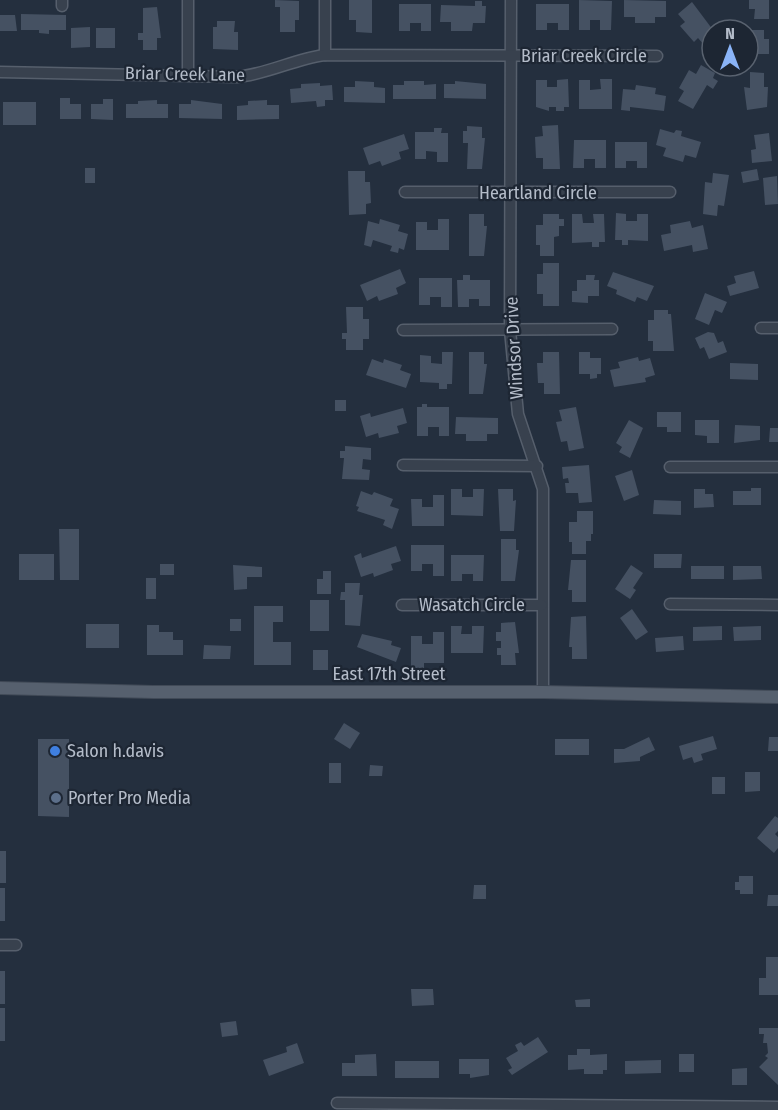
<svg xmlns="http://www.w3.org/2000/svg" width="778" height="1110" font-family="'Fira Sans Condensed',sans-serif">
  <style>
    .building { fill: #455162 }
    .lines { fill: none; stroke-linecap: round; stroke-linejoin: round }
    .minor-casing { stroke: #565f6c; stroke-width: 13 }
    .major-casing { stroke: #414a57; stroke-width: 14 }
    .minor { stroke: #38414e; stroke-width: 10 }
    .major { stroke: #56606e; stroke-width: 12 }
    .shop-dot { fill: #3f7fe0; stroke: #1d2633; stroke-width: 2 }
    .service-dot { fill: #5c6f8a; stroke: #1d2633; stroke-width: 2 }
    .labels { text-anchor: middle; stroke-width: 4.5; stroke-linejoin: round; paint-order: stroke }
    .street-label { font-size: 18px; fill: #b4bcc9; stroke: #1d2633 }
    .poi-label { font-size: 18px; fill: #b4bcc9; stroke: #1d2633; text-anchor: start }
  </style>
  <rect width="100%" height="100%" fill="#242f3e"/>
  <g class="building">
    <path d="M 275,0 L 299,1 L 299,20 L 295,20 L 295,32 L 280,32 L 280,7 L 275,7 Z"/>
    <path d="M 349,0 L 372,0 L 372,33 L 356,32 L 356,20 L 349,20 Z"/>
    <path d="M 579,0 L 612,1 L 611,30 L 600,30 L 600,20 L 590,20 L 590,30 L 579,30 Z"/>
    <path d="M 624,0 L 666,1 L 666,17 L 655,17 L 655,23 L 635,23 L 635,17 L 624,17 Z"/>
    <path d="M 749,0 L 769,0 L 769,19 L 754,19 L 755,9 L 749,9 Z"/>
    <path d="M 475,1 L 482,1 L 482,6 L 486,6 L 485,23 L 473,23 L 472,31 L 451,31 L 451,22 L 440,22 L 441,5 L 475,6 Z"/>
    <path d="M 692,2 L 713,30 L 712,41 L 705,46 L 698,38 L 694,42 L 680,26 L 685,22 L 678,14 Z"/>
    <path d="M 399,4 L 431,4 L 431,31 L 421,31 L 421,23 L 410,23 L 410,31 L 399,31 Z"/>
    <path d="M 536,4 L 569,4 L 569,30 L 558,30 L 558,23 L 547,23 L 547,30 L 536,30 Z"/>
    <path d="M 157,7 L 161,38 L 157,38 L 157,50 L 143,50 L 143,40 L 138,40 L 138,33 L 143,33 L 143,8 Z"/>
    <path d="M 21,14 L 66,15 L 66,30 L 49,30 L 49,34 L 39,33 L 39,30 L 21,30 Z"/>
    <path d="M 0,15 L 15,15 L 17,31 L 0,31 Z"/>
    <path d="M 217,21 L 235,21 L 234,32 L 238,32 L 238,50 L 213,49 L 213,27 L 217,27 Z"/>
    <path d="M 90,27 L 90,47 L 71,48 L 71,28 Z"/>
    <rect x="96" y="28" width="19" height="20"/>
    <path d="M 749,30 L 764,30 L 764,39 L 769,39 L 769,54 L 757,54 L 757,49 L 749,49 Z"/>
    <path d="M 701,65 L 715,73 L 713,78 L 718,81 L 713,89 L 707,85 L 693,109 L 678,101 L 684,91 L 679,88 L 689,70 L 696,74 Z"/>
    <path d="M 750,72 L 764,73 L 764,87 L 768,87 L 767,107 L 747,110 L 744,87 L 750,88 Z"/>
    <path d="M 568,79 L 569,107 L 564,107 L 564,111 L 556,111 L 556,107 L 549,107 L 549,111 L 536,107 L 536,80 L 547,80 L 547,87 L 557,87 L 557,80 Z"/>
    <path d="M 600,79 L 612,79 L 612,109 L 579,109 L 579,80 L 590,80 L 590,90 L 601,89 Z"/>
    <path d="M 355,81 L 374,82 L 374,87 L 385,88 L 385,103 L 344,102 L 344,87 L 355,87 Z"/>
    <path d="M 404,81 L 424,81 L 424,85 L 436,84 L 436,99 L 393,99 L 393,85 L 404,85 Z"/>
    <path d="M 455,81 L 486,84 L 486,99 L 444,98 L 444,84 L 455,84 Z"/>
    <path d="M 320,83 L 320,86 L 332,85 L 333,100 L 325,100 L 325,106 L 317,107 L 316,101 L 291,103 L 290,89 L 301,88 L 301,84 Z"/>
    <path d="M 636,85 L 656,88 L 655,94 L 666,96 L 664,111 L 630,107 L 630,111 L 621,110 L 623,89 L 635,90 Z"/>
    <path d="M 60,98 L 70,98 L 70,104 L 81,104 L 81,119 L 60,119 Z"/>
    <path d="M 103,99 L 113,99 L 113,120 L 91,119 L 91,104 L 103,104 Z"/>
    <path d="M 157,100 L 157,104 L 168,104 L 168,118 L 126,118 L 126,104 L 138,104 L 138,101 Z"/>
    <path d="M 191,100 L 222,104 L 222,119 L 179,118 L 179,104 L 191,104 Z"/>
    <path d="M 267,100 L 267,105 L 279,105 L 279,119 L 237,120 L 237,106 L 248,105 L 248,101 Z"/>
    <rect x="3" y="102" width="33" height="23"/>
    <path d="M 558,125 L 560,169 L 543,169 L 543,158 L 536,158 L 535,137 L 543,136 L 542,126 Z"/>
    <path d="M 467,126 L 482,127 L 482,138 L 485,138 L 482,169 L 467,169 L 468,143 L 463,143 L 463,131 L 467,131 Z"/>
    <path d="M 434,128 L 442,128 L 441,133 L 448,133 L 448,162 L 437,162 L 437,152 L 426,151 L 426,159 L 415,159 L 415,132 L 434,132 Z"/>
    <path d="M 660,129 L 674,133 L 676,130 L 682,131 L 681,136 L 701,142 L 696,158 L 685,155 L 683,162 L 663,156 L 666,148 L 656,145 Z"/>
    <path d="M 769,133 L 772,161 L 752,163 L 751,150 L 756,149 L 754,135 Z"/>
    <path d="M 404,134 L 409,149 L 399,152 L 401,159 L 382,166 L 380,161 L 369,165 L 363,148 Z"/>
    <path d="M 574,140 L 606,140 L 606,168 L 595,168 L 595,159 L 584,159 L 584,168 L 573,168 Z"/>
    <path d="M 615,142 L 647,142 L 647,168 L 637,168 L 637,161 L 626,161 L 626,168 L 615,168 Z"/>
    <rect x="85" y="168" width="10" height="15"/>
    <path d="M 757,169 L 759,180 L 743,183 L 741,172 Z"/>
    <path d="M 348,171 L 365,171 L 365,182 L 370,182 L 371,203 L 366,204 L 366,214 L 349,215 Z"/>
    <path d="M 713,173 L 729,175 L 724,206 L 718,205 L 717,216 L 703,214 L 705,182 L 712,183 Z"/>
    <path d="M 777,176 L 778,204 L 765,205 L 763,178 Z"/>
    <path d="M 616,213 L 626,214 L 626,221 L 637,221 L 637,214 L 648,214 L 648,241 L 628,240 L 628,245 L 622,245 L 622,240 L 615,240 Z"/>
    <path d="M 469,214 L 484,214 L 484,226 L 487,226 L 484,256 L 469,256 Z"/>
    <path d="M 543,214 L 559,214 L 559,219 L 564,219 L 564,226 L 559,226 L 559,236 L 554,237 L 554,256 L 540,256 L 540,245 L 536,245 L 536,225 L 543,225 Z"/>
    <path d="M 572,214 L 582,214 L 583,223 L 594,223 L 593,214 L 604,214 L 605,242 L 599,242 L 599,247 L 592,247 L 592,242 L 572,243 Z"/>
    <path d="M 380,219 L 400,225 L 398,231 L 408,234 L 404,250 L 399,248 L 398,253 L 390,251 L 392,246 L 373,240 L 371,247 L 364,245 L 368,221 L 379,224 Z"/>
    <path d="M 438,219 L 449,219 L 449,250 L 416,250 L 416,222 L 427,222 L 427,230 L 438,230 Z"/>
    <path d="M 690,221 L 692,228 L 703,225 L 708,249 L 693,252 L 692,245 L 664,251 L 661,235 L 671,233 L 670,225 Z"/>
    <path d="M 543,263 L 559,263 L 559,306 L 543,306 L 543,294 L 537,294 L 537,274 L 543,274 Z"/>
    <path d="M 400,269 L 406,283 L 396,288 L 398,294 L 379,301 L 377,296 L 367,301 L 360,285 Z"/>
    <path d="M 754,271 L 759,288 L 730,296 L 727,286 L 736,283 L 734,276 Z"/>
    <path d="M 613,272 L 654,286 L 647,301 L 637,297 L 635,302 L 616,294 L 617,290 L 607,286 Z"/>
    <path d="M 463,275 L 470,275 L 470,280 L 490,280 L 490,306 L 479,306 L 479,299 L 469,299 L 469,307 L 458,307 L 457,280 L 463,280 Z"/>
    <path d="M 586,275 L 595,275 L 594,280 L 599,280 L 599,296 L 588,296 L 588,303 L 572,302 L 572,291 L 577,291 L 577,280 L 586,280 Z"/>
    <path d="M 419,278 L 452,278 L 452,307 L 441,307 L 441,297 L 430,297 L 430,305 L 419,305 Z"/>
    <path d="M 705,293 L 727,302 L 722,313 L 715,310 L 709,325 L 695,319 Z"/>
    <path d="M 346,307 L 363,307 L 363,319 L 369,319 L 369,339 L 363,339 L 363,350 L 346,350 L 346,339 L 342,339 L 342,333 L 347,333 Z"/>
    <path d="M 654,310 L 668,310 L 668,314 L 671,314 L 674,351 L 653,351 L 653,341 L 648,341 L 648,320 L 654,320 Z"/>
    <path d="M 708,332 L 714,333 L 718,343 L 723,341 L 727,352 L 709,359 L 704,347 L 700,349 L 695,338 Z"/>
    <path d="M 442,352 L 453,352 L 452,384 L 447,384 L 447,389 L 439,389 L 439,383 L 420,382 L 420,355 L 431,356 L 431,363 L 442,364 Z"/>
    <path d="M 469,352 L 484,352 L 484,364 L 487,364 L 483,394 L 469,394 Z"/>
    <path d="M 543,352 L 559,352 L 560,394 L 544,394 L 544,383 L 538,383 L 537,363 L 543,363 Z"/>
    <path d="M 579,352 L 590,352 L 590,358 L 601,358 L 601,374 L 597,374 L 597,378 L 590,379 L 590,374 L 579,374 Z"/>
    <path d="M 638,357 L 639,361 L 650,358 L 655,375 L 645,378 L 646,382 L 614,387 L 610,370 L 620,368 L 618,362 Z"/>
    <path d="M 372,359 L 383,363 L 384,359 L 402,365 L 400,370 L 411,374 L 406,388 L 366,375 Z"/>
    <path d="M 730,363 L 758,364 L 758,380 L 730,379 Z"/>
    <rect x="335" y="400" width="11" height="11"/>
    <path d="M 422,404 L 427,404 L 427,407 L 449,407 L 449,436 L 439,436 L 439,427 L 428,427 L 428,436 L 417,436 L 417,407 L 422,407 Z"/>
    <path d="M 576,407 L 584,448 L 569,451 L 567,441 L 561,442 L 556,422 L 562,421 L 559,410 Z"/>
    <path d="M 403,408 L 407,423 L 397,426 L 399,433 L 379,438 L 378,433 L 366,437 L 360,416 L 370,413 L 371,417 Z"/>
    <path d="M 657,412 L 681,412 L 681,432 L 667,432 L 667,427 L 657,427 Z"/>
    <path d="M 456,417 L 498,418 L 498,434 L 487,434 L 487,441 L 466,441 L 466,434 L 455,434 Z"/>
    <path d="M 629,420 L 643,428 L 630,458 L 619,452 L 622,447 L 616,443 Z"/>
    <path d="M 695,420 L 719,420 L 719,443 L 707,443 L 707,436 L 695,435 Z"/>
    <path d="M 735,425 L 760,426 L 760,440 L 734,443 Z"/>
    <path d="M 770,428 L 778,428 L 778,442 L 769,442 Z"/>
    <path d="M 345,446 L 371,448 L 371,460 L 363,459 L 362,469 L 370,470 L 369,480 L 342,479 L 344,458 L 340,458 L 340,451 L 345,451 Z"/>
    <path d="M 589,465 L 592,502 L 579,503 L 578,493 L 566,493 L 565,483 L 569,483 L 568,478 L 563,479 L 562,467 Z"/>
    <path d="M 632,470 L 639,495 L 624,501 L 615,476 Z"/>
    <path d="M 751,488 L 761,488 L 761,505 L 733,505 L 733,491 L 751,491 Z"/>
    <path d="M 451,489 L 462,489 L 462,497 L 473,497 L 473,489 L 484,489 L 483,516 L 451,515 Z"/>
    <path d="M 498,489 L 513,489 L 513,501 L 516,500 L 514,531 L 500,531 Z"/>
    <path d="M 694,489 L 705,489 L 705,494 L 713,494 L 714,507 L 694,508 Z"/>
    <path d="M 361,491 L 372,495 L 374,492 L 393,499 L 390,506 L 399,509 L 392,529 L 383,525 L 385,520 L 357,511 L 359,507 L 356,506 Z"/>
    <path d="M 433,495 L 444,495 L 444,526 L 412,526 L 411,499 L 422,499 L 422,507 L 433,507 Z"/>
    <path d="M 654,500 L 681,501 L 681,515 L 653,514 Z"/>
    <path d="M 577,511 L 593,511 L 593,534 L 591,534 L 591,541 L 586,541 L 586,554 L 572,554 L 572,542 L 569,542 L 569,522 L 577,522 Z"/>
    <path d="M 59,529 L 79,529 L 79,580 L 60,580 Z"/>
    <path d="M 501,539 L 516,539 L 516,550 L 519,550 L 515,581 L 501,581 Z"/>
    <path d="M 411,545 L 444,545 L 444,576 L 433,576 L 433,564 L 422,564 L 422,571 L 411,571 Z"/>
    <path d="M 396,546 L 401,561 L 391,564 L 393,570 L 374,577 L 373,573 L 361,577 L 354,556 L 361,553 L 362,558 Z"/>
    <rect x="19" y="554" width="35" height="26"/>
    <path d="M 654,554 L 682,554 L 681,568 L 654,568 Z"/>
    <path d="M 451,555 L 484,555 L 483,581 L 473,581 L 473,574 L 462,574 L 462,581 L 451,581 Z"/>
    <path d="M 571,560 L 586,560 L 586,602 L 572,602 L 572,590 L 568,590 Z"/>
    <rect x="160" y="564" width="14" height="11"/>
    <path d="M 233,565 L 262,567 L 262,577 L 247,577 L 247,589 L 234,590 Z"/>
    <path d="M 631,565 L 643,573 L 633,588 L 636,590 L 630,599 L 615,589 Z"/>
    <rect x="691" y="566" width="33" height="13"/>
    <path d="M 733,566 L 761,566 L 762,579 L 733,580 Z"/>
    <path d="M 323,571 L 331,571 L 331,594 L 317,594 L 317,579 L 323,579 Z"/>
    <rect x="146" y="578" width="10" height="21"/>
    <path d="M 345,583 L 360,583 L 359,595 L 363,595 L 360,626 L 345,625 L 345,600 L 340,600 L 341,592 L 345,592 Z"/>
    <rect x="310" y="600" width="19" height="31"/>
    <path d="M 254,606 L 283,606 L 283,622 L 273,622 L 273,642 L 291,642 L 291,665 L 254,665 Z"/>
    <path d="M 632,609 L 648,632 L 636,640 L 620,618 Z"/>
    <path d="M 586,616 L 587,659 L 572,659 L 572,647 L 569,647 L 571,617 Z"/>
    <rect x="230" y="619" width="11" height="12"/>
    <path d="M 515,622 L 519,653 L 515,653 L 516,665 L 501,665 L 501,655 L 497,655 L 497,648 L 501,648 L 501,641 L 496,641 L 496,632 L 501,632 L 501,623 Z"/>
    <rect x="86" y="624" width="33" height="24"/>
    <path d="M 147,625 L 159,625 L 159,632 L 173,632 L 173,640 L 183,640 L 183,655 L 147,655 Z"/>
    <path d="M 451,626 L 462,626 L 461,634 L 472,634 L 472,626 L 484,626 L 483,653 L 451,653 Z"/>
    <path d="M 722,626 L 722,640 L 693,641 L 693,627 Z"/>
    <path d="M 761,626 L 761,640 L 734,641 L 733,627 Z"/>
    <path d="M 433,632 L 444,632 L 444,663 L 424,663 L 424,668 L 411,668 L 411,636 L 422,636 L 422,644 L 433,644 Z"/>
    <path d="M 362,634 L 392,641 L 391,645 L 401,648 L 396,662 L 357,647 Z"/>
    <path d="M 683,636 L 684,650 L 656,652 L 655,638 Z"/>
    <path d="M 204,645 L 231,646 L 230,659 L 203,659 Z"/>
    <rect x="313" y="650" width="15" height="20"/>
    <path d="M 344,723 L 360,733 L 350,749 L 334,739 Z"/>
    <path d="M 713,736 L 717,749 L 701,754 L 703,760 L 694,763 L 692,757 L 683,760 L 679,746 Z"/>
    <path d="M 649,737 L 655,750 L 640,757 L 640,761 L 614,763 L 614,749 L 624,749 Z"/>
    <path d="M 769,737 L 778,737 L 778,751 L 768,751 Z"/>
    <path d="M 38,739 L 69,739 L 69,817 L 38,816 Z"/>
    <rect x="555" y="739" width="34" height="16"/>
    <rect x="329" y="763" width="12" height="20"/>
    <path d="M 370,765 L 383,766 L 382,776 L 369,776 Z"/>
    <path d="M 745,772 L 760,772 L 760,791 L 745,792 Z"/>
    <rect x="712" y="777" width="13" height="17"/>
    <path d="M 775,816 L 778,818 L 778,831 L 775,834 L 778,837 L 778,848 L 774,853 L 757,838 Z"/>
    <rect x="0" y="851" width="6" height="32"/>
    <path d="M 739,876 L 753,876 L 753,894 L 740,894 L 740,890 L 735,890 L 735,882 L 739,882 Z"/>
    <path d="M 474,885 L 486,885 L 486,899 L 473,899 Z"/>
    <rect x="0" y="888" width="5" height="33"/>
    <path d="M 768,895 L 778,895 L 778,906 L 767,906 Z"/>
    <path d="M 766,957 L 778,957 L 778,995 L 759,995 L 759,978 L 766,978 Z"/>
    <rect x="0" y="971" width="5" height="33"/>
    <path d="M 411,989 L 433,989 L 434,1005 L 412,1006 Z"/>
    <path d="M 590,999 L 590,1007 L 576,1007 L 575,1000 Z"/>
    <rect x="0" y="1008" width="5" height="33"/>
    <path d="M 236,1021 L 238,1035 L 222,1037 L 220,1023 Z"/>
    <path d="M 759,1028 L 778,1028 L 778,1085 L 759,1067 L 768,1058 L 765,1056 L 768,1053 L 767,1043 L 763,1043 L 764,1034 L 759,1034 Z"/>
    <path d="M 538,1037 L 548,1052 L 512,1075 L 508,1070 L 512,1068 L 506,1058 L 518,1051 L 515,1045 L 521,1042 L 524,1046 Z"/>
    <path d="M 297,1043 L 304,1063 L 269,1076 L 263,1060 L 287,1052 L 286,1047 Z"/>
    <path d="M 577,1049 L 590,1049 L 590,1055 L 607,1054 L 607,1070 L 603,1070 L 603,1074 L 584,1074 L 584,1069 L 568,1070 L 568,1055 L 577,1055 Z"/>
    <path d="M 376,1054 L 377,1076 L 342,1076 L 342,1063 L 355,1063 L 355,1055 Z"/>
    <rect x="679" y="1054" width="15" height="18"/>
    <path d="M 459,1059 L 489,1059 L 489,1075 L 470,1078 L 470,1074 L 459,1074 Z"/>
    <path d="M 661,1060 L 661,1073 L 625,1074 L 625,1061 Z"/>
    <rect x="395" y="1061" width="44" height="17"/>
    <path d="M 747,1068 L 747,1085 L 732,1085 L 732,1069 Z"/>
  </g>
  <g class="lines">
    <defs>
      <g id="minor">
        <path d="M 188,0 L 188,74"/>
        <path d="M 325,0 L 325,55"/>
        <path d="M 511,0 L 510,330 L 518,414 L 543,489 L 543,692"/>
        <path d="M 62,6 L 62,0"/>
        <path d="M 0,72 L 237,77 C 268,74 294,59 325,55 L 657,56"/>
        <path d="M 405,192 L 670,192"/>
        <path d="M 761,328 L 778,328"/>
        <path d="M 403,330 L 612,329"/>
        <path d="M 403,465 L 537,466"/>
        <path d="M 670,467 L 778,467"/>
        <path d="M 670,604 L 778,605"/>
        <path d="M 402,605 L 542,605"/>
        <path d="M 0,945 L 16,945"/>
        <path d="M 337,1103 L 778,1107"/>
      </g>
      <path id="major" d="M 0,688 L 153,692 L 543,692 L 778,697"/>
    </defs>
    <use href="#minor" class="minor-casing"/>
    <use href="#major" class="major-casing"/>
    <use href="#minor" class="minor"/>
    <use href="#major" class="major"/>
  </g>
  <circle class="shop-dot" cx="55" cy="751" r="6"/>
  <circle class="service-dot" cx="56" cy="798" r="6"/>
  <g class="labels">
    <g class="street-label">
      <text x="584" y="62">Briar Creek Circle</text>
      <text transform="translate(185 74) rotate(1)" y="6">Briar Creek Lane</text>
      <text x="538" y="199">Heartland Circle</text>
      <text transform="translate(514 348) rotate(-93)" y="6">Windsor Drive</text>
      <text x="472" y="611">Wasatch Circle</text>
      <text x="389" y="680">East 17th Street</text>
    </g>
    <g class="poi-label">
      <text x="67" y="757">Salon h.davis</text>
      <text x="68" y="804">Porter Pro Media</text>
    </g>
  </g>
  <g transform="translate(730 48)"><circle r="28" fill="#1d2633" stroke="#59626f" stroke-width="1.5"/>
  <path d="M0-4.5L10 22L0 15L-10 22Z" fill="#8ab4f8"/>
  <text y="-9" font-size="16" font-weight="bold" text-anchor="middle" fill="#b4bcc9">N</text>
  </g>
</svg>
